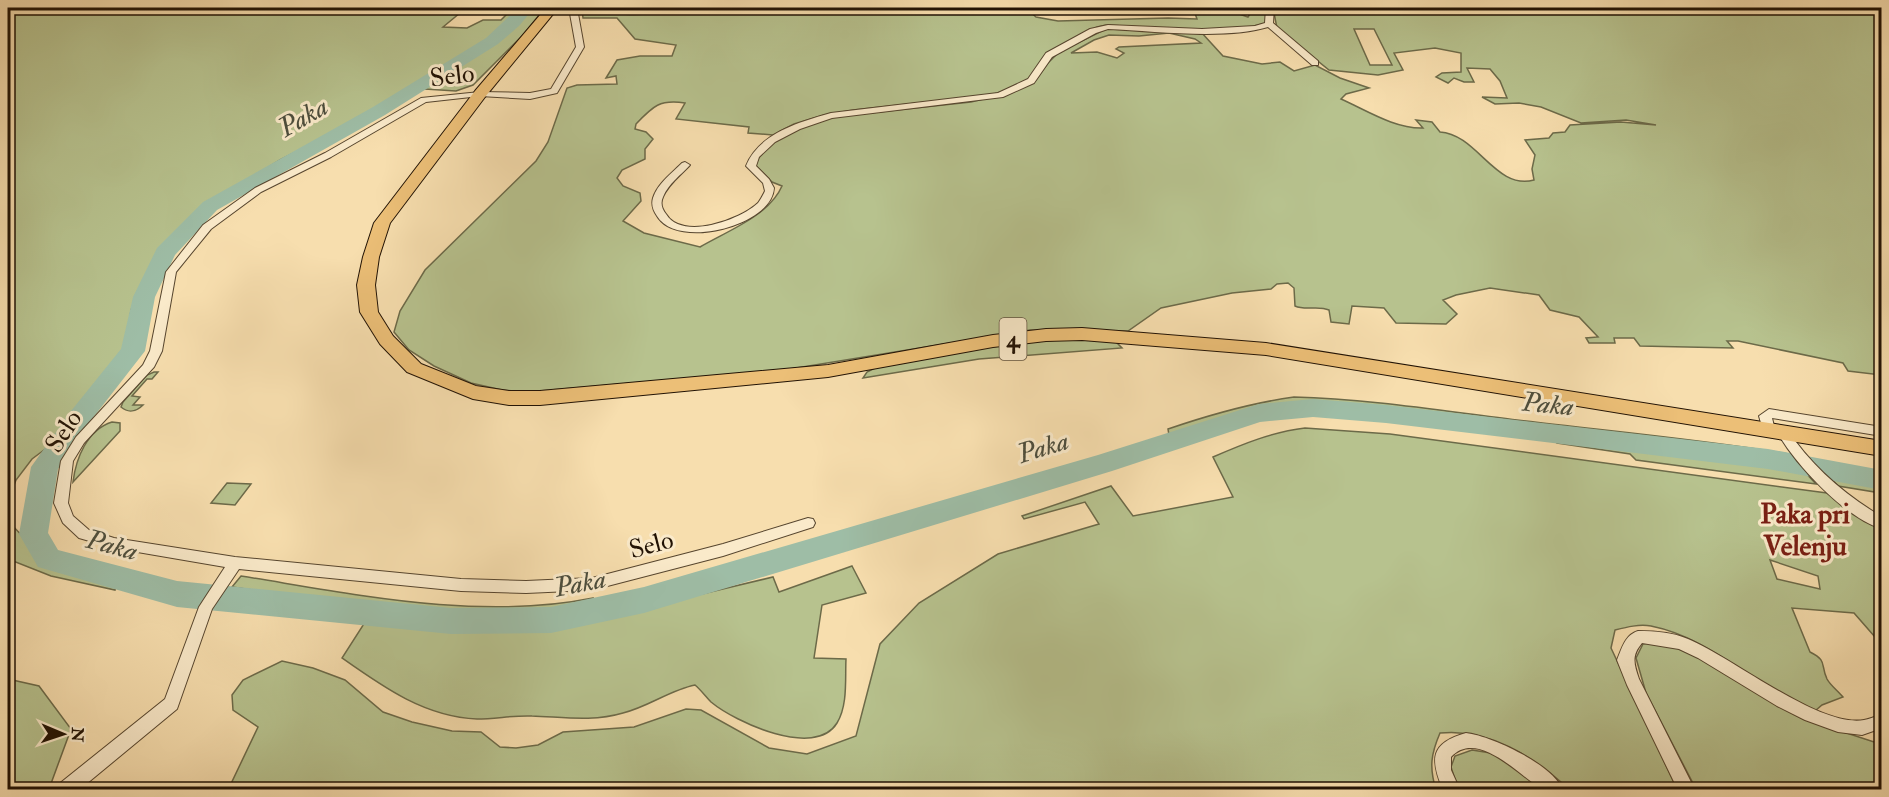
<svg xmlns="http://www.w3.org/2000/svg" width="1889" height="797" font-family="'IM FELL Double Pica',serif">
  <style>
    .green { fill: #b7c28e; stroke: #6c6a49; stroke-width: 1.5; fill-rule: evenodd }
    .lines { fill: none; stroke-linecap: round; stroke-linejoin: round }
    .river { fill: #9ebda6; fill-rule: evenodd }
    .minor-casing { stroke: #56452e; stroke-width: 2 }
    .primary-casing { stroke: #211204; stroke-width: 2 }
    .minor { fill: #faeaca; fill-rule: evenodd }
    .primary { fill: #ecbf77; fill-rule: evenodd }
    .labels { text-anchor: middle; stroke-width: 6; stroke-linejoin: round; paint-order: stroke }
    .shield { fill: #faeaca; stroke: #62533f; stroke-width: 1.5 }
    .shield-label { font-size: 24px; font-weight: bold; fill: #211204 }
    .street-label { font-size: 26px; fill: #211204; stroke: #faeaca }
    .water-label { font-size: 27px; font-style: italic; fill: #4d4e3d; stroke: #faeaca }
    .quarter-label { font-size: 28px; font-weight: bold; fill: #7a1f14; stroke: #faeaca }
  </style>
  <rect width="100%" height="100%" fill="#f7deae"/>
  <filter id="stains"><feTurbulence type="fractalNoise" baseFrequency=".00333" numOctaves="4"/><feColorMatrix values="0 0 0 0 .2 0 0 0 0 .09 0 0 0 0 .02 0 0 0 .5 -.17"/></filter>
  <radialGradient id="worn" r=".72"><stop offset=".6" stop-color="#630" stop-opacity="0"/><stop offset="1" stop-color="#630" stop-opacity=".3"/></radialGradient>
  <g class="green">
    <path d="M 8,8 L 466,8 L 443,27 L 467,28 L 483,20 L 501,20 L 512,9 L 498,8 L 522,8 L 489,40 L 463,59 L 365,117 L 280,160 L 215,201 L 191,219 L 168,242 L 148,273 L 131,310 L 126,346 L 52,444 L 32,459 L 16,480 L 8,501 L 10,523 L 46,561 L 116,585 L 115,590 L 51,576 L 8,559 Z"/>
    <path d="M 530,8 L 545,8 L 522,36 L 473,85 L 456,91 L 423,89 C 462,64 500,43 530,8 Z"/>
    <path d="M 669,8 L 1026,8 L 1036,17 L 1058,21 L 1168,18 L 1197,19 L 1193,8 L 1222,8 L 1248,17 L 1254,8 L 1268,8 L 1267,23 L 1249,27 L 1194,30 L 1106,25 L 1097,27 L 1052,51 L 1034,75 L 1017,87 L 991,95 L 853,110 L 824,115 L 794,124 L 773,135 L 748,133 L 749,127 L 676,119 L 685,103 C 660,99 653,106 636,124 L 635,129 L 646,132 L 653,139 L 645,149 L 645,159 L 622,170 L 617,178 L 623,186 L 640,193 L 641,201 L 623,221 L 644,233 L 700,247 C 727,231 769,216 782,186 L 772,182 L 755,165 C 766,138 806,124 832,117 L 971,102 L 1012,92 L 1035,81 L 1048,63 L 1059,52 L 1108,28 L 1201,32 L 1223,56 L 1262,64 L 1280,62 L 1294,71 L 1315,65 L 1340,78 L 1369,88 L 1346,94 L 1341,99 C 1366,110 1395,129 1423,128 L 1416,120 L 1432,122 L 1440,132 C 1477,134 1496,191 1534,180 L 1532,169 L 1535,155 L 1525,140 L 1549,138 L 1553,133 L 1565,132 L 1570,125 L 1621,122 L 1656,125 L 1626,120 L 1581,123 L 1541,107 L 1519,103 L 1495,104 L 1482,97 L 1507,98 L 1500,81 L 1490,69 L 1467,68 L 1474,82 L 1464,82 L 1454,78 L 1448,83 L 1436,77 L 1442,73 L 1461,72 L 1461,53 L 1435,48 L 1394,53 L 1403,70 L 1378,75 L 1329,70 L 1277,28 L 1273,8 L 1881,8 L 1881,375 L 1848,371 L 1843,363 L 1738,341 L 1727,341 L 1733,348 L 1640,346 L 1634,338 L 1614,338 L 1615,343 L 1589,343 L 1586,338 L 1598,337 L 1579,317 L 1550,310 L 1539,295 L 1490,288 L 1456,295 L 1443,300 L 1457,314 L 1446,324 L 1396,323 L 1384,308 L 1352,306 L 1349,324 L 1331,322 L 1329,310 C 1318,305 1306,311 1295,306 L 1294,288 L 1288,283 L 1277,284 L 1271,289 L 1232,293 L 1161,308 L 1128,331 L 1030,330 L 784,370 L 527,392 L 502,390 L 471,383 L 434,366 L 409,350 L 394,332 L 400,311 L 425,270 L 536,161 L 548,142 L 567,88 L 577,85 L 617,84 L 616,76 L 606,78 L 617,60 L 640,56 L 672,56 L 676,45 L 635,39 L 617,18 L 583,18 L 582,9 C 610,14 642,18 668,10 ZM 1354,29 L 1374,29 L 1392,65 L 1370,65 ZM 1169,33 L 1195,39 L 1201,43 L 1119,47 L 1116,49 L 1124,53 L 1117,58 L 1097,52 L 1071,53 L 1094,40 L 1109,35 L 1139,36 Z"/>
    <path d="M 1083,339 L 1115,341 L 1122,348 L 979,359 L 863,378 L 867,372 L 875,368 C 944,355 1012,340 1083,339 Z"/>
    <path d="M 154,372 L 158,372 L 152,379 L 147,379 L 132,396 L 140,397 L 133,405 L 143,405 C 136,412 128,413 121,407 L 123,402 L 147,375 Z"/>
    <path d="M 1294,397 C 1369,399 1443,411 1517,420 C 1608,431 1699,439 1789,454 L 1796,461 L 1440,415 L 1319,403 L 1271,407 L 1169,435 L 1168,429 C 1209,415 1251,403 1294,397 Z"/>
    <path d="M 112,422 L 120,423 L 120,431 L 73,482 C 76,458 87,430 112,422 Z"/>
    <path d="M 1305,428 L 1390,434 L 1827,493 L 1881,528 L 1881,637 L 1875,637 L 1854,613 L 1792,608 L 1810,652 C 1828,661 1820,664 1827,679 C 1830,685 1838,691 1843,697 L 1822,705 L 1815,711 C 1758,689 1712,638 1651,626 C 1639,624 1627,627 1615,630 L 1611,648 L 1677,789 L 1569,789 C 1533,757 1491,728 1440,733 C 1431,754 1429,767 1436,790 L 228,790 L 258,727 L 233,710 L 232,695 L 243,680 L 282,661 L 313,668 L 345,680 L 383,712 L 412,722 L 452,731 L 481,732 L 500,747 L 516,748 L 538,745 L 563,732 L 634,727 L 686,709 L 701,710 L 769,748 L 807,754 L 856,736 L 880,644 L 919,603 L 998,554 L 1099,524 L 1085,502 L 1024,519 L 1022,516 L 1111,486 L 1133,516 L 1233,497 L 1213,457 C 1243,444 1272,432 1305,428 ZM 1770,560 L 1818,576 L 1820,589 L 1777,579 Z"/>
    <path d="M 1549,437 L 1803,470 L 1816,484 L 1636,460 L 1630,454 L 1557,443 Z"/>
    <path d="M 1828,475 L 1881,486 L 1881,493 L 1838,486 Z"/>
    <path d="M 227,483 L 251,484 L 235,505 L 211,503 Z"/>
    <path d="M 852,566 L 866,593 L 822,605 L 814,658 L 846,659 C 845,679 848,705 837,723 C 815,759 735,722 711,702 C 706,697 701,690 695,685 C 670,690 648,707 623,713 C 593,722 563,717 532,716 C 514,715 496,719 477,719 C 425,717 383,687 342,658 L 367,619 L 523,632 L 563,627 L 773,577 L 779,592 Z"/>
    <path d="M 241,576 C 354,594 479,621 593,598 L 592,608 C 559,615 526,614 492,614 C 404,613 318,600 232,587 Z"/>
    <path d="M 1658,641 L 1698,656 L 1819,724 L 1874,742 L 1881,739 L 1881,789 L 1696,789 L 1646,693 L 1636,658 L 1643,644 Z"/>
    <path d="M 8,679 L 39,686 L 71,729 L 49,789 L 8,789 Z"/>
    <path d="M 1472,750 L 1497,754 L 1545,789 L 1458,789 L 1451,767 L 1455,756 Z"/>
  </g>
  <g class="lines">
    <path class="river" d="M 518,8 L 534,8 L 519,26 L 498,44 L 385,115 L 217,210 L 175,255 L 155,297 L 145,351 L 89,423 L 58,469 L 48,533 L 58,550 L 177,581 L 451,608 L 551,607 L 644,587 L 1098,455 L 1259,404 L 1313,399 L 1386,405 L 1768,449 L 1882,470 L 1882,490 L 1768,469 L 1386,423 L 1313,417 L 1260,422 L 1112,471 L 644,613 L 551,633 L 451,634 L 177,607 L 38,567 L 19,534 L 31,467 L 71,411 L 121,349 L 133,297 L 157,248 L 203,202 L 373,107 L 486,38 Z"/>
    <defs>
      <g id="minor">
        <path d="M 569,8 L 577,8 L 584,47 L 557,93 L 530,99 L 480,96 L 426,102 L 331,157 L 261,192 L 211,229 L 176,272 L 162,351 L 154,367 L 84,443 L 73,461 L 68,503 L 73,516 L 89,530 L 114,538 L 235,557 L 461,579 L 526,581 L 592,578 L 723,544 L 808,518 L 813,519 L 815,523 L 813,527 L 723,556 L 592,590 L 526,593 L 461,591 L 239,569 L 212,609 L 177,709 L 79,790 L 57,790 L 59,784 L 165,699 L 199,607 L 225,567 L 114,548 L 79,538 L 63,523 L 54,503 L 61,461 L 76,437 L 143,365 L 150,351 L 166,272 L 203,225 L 255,188 L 325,153 L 421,98 L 480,92 L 530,93 L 551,89 L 576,47 Z"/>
        <path d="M 1266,8 L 1274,8 L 1273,23 L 1318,61 L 1318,65 L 1312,65 L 1268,27 C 1225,40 1154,31 1108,29 L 1096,33 L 1052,57 L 1034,83 L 1003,97 L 832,118 L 800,129 L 775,142 L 759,157 L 756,166 L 769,179 L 774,188 C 772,226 677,250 657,216 C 653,210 651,205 653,198 C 657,184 672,173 682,163 L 685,162 L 690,165 C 681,175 668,184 663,197 C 660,203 662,209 666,214 C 682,241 740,220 758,203 C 761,199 763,195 765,191 L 763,183 L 746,166 C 759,133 800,122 831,113 L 998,93 L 1028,79 L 1046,53 L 1090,29 L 1108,25 L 1202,29 L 1255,26 L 1265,23 Z"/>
        <path d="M 1769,409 L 1882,427 L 1882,436 L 1772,418 L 1775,430 L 1769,434 L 1763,430 L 1759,416 Z"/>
        <path d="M 1783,428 L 1787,429 C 1811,466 1844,494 1882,517 L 1882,529 C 1844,517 1796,465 1777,432 Z"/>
        <path d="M 1638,631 C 1655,631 1672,632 1688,639 C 1732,657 1819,728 1864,720 C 1870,719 1876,716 1882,714 L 1882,728 L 1862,735 L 1838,732 L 1805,720 L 1777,706 L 1698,658 L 1679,649 L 1642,643 C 1631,656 1634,664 1639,679 L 1695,790 L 1678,790 L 1627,685 L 1617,660 C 1622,648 1625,635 1638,631 Z"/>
        <path d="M 1466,733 C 1492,736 1553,765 1563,790 C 1556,790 1546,791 1540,788 C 1518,774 1477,729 1451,757 L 1451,770 L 1460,790 L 1443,790 C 1430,759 1430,743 1466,733 Z"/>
      </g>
      <path id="primary" d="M 546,8 L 558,8 L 485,97 L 390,223 L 379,257 L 375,285 L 378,312 L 393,336 L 421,364 L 476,386 L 509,391 L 540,391 L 828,365 L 993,335 L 1046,329 L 1082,328 L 1266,343 L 1882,441 L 1882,456 L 1266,355 L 1082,340 L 1046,341 L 993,347 L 828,377 L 540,405 L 509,405 L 473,399 L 407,372 L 380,344 L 360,312 L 357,285 L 363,257 L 374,223 L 475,91 Z"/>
    </defs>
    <use href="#minor" class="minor-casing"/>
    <use href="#primary" class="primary-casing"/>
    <use href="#minor" class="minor"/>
    <use href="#primary" class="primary"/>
  </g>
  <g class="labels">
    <rect class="shield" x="999.5" y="318" width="27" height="42" rx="4.5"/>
    <g class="shield-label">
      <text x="1013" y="347">4</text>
    </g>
    <g class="street-label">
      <text transform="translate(452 75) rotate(-7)" y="9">Selo</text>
      <text transform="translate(63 431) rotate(-57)" y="9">Selo</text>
      <text transform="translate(651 544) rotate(-15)" y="9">Selo</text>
    </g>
    <g class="water-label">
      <text transform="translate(303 117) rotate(-30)" y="9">Paka</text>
      <text transform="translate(1548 404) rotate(6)" y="9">Paka</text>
      <text transform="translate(1043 447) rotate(-17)" y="9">Paka</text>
      <text transform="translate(112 545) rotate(15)" y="9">Paka</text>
      <text transform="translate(580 583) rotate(-11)" y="9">Paka</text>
    </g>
    <g class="quarter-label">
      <text x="1805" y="523">Paka pri<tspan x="1805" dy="32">Velenju</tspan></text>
    </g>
  </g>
  <rect width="1889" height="797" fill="none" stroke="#f7deae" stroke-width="30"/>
  <rect x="9" y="9" width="1871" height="779" fill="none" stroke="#211204" stroke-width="3"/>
  <rect x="15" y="15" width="1859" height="767" fill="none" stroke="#211204" stroke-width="1.5"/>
  <g transform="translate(63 734) rotate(92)" stroke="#faeaca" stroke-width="4.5" paint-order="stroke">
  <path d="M0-4.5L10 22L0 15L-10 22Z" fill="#211204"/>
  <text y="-9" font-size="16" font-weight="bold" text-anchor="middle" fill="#211204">N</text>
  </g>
  <rect width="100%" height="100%" filter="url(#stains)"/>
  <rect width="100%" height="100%" fill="url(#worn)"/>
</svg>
